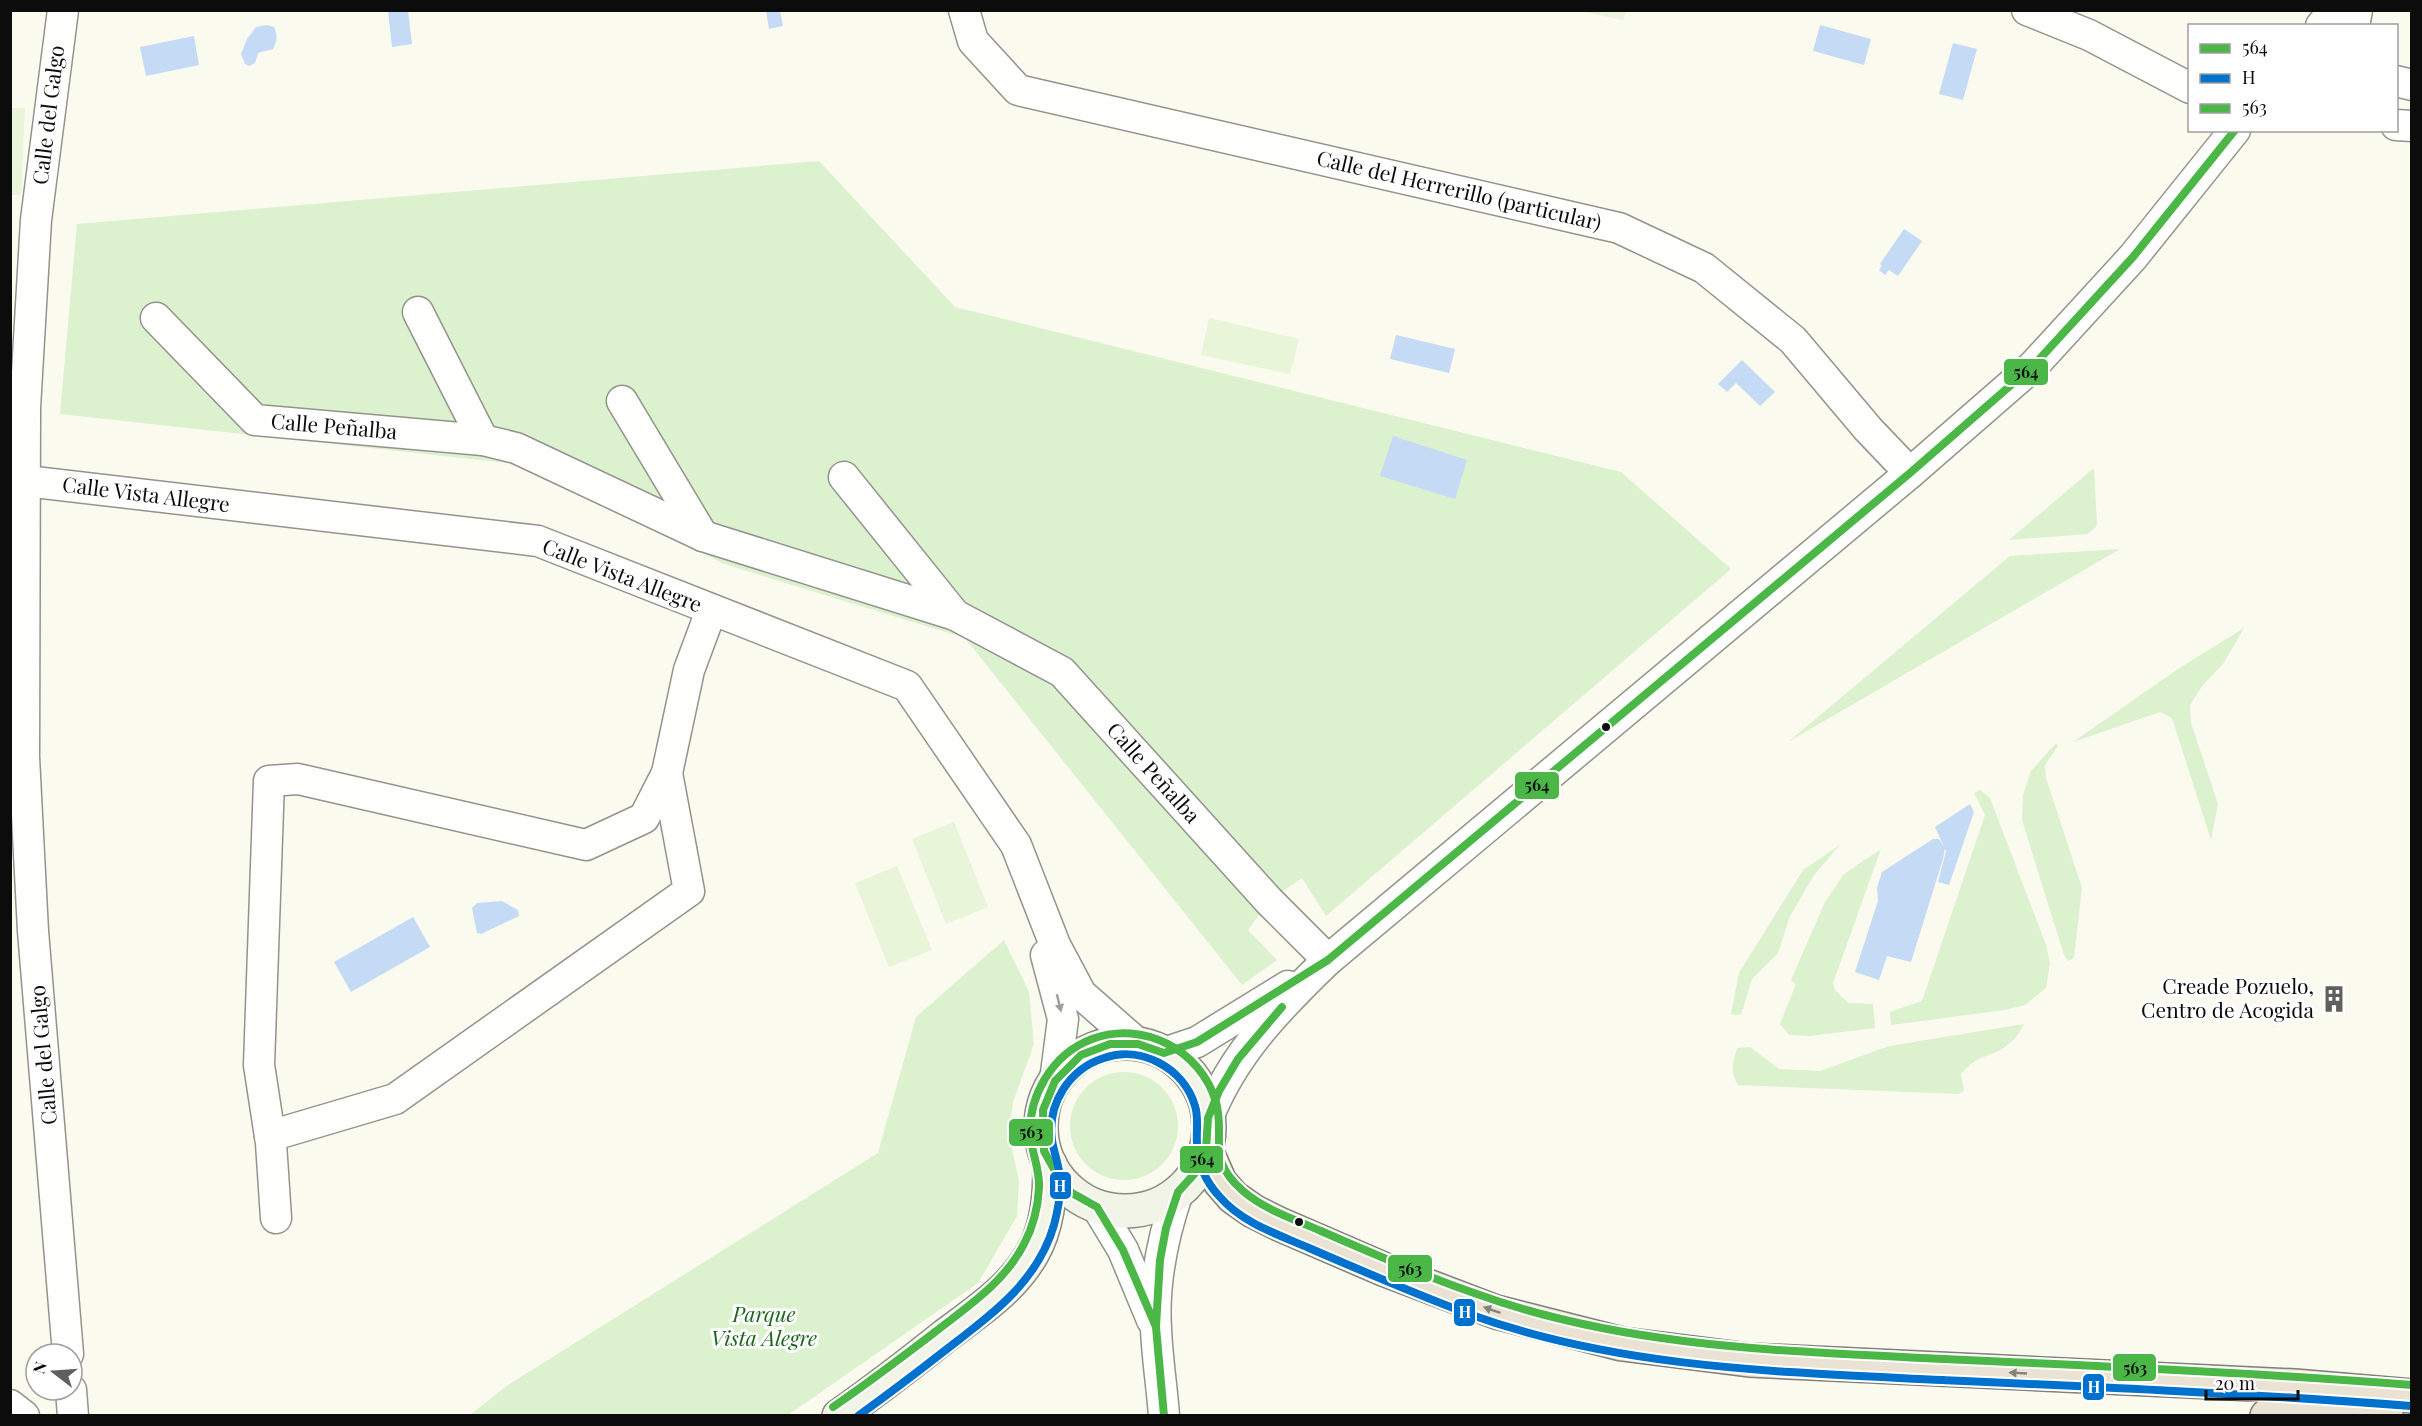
<svg xmlns="http://www.w3.org/2000/svg" width="2422" height="1426" font-family="'Playfair Display',serif">
  <style>
    .green { fill: #dcf1ce }
    .pitch { fill: #e8f5d8 }
    .water { fill: #c4daf5 }
    .lines { fill: none; stroke-linecap: round; stroke-linejoin: round }
    .street-casing { stroke: #93938e; stroke-width: 33 }
    .secondary-casing { stroke: #8a8a85; stroke-width: 36 }
    .highway-casing { stroke: #80807c; stroke-width: 36 }
    .street { stroke: #fefefd; stroke-width: 30 }
    .secondary { stroke: #f3f4e8; stroke-width: 33 }
    .highway { stroke: #eae2d3; stroke-width: 33 }
    .bus-1-casing { stroke: #fff; stroke-width: 12 }
    .bus-2-casing { stroke: #fff; stroke-width: 12 }
    .bus-3-casing { stroke: #fff; stroke-width: 12 }
    .bus-1 { stroke: #4ab747; stroke-width: 8 }
    .bus-2 { stroke: #0072ce; stroke-width: 8 }
    .bus-3 { stroke: #4ab747; stroke-width: 8 }
    .oneway { fill: #9d9d9d }
    .oneway2 { fill: #868279 }
    .bus-dot { fill: #0c0c0c; stroke: #fff; stroke-width: 2 }
    .labels { text-anchor: middle; stroke-width: 6; stroke-linejoin: round; paint-order: stroke }
    .street-label { font-size: 21px; fill: #0c0c0c; stroke: #fff }
    .poi-label { font-size: 21px; fill: #0c0c0c; stroke: #fff; text-anchor: end }
    .park-label { font-size: 21px; font-style: italic; fill: #1b651b; stroke: #fff }
    .line-badge { stroke: #fff; stroke-width: 2 }
    .badge-label { font-size: 16px; text-anchor: middle; font-weight: bold; fill: #fff }
    .pale-badge-label { font-size: 16px; text-anchor: middle; font-weight: bold; fill: #111 }
  </style>
  <rect width="100%" height="100%" fill="#fafaef"/>
  <g class="green">
    <path d="M 819,161 L 955,307 L 1621,472 L 1731,569 L 1326,916 L 1302,878 L 1269,901 L 1248,930 L 1277,960 L 1242,985 L 965,638 L 724,564 L 525,465 L 60,414 L 77,224 Z"/>
    <path d="M 2094,468 L 2097,526 L 2088,534 L 2009,540 Z"/>
    <path d="M 2120,549 L 1788,742 L 2010,556 Z"/>
    <path d="M 2244,628 L 2223,664 L 2202,686 L 2190,705 L 2191,723 L 2218,804 L 2211,840 L 2172,718 L 2160,712 L 2073,742 L 2178,669 Z"/>
    <path d="M 2056,743 L 2058,746 L 2045,765 L 2046,778 L 2082,888 L 2074,958 L 2068,961 L 2064,955 L 2022,820 L 2023,795 L 2031,771 Z"/>
    <path d="M 1980,790 L 1990,798 L 2046,945 L 2050,963 L 2046,988 L 2025,1005 L 2005,1010 L 1891,1025 L 1890,1012 L 1922,1001 L 1985,815 L 1974,793 Z"/>
    <path d="M 1840,845 L 1814,875 L 1790,916 L 1778,953 L 1752,979 L 1741,1015 L 1731,1014 L 1739,973 L 1803,870 Z"/>
    <path d="M 1881,849 L 1833,983 L 1835,990 L 1848,1003 L 1873,1004 L 1875,1028 L 1809,1036 L 1789,1035 L 1780,1024 L 1796,984 L 1791,980 L 1825,902 L 1844,874 Z"/>
    <path d="M 1004,940 L 1029,992 L 1034,1044 L 1013,1102 L 1009,1135 L 1019,1181 L 1017,1216 L 978,1283 L 788,1415 L 470,1415 L 508,1385 L 878,1153 L 916,1017 Z"/>
    <path d="M 2024,1024 C 2020,1032 2014,1041 2006,1046 C 1989,1059 1978,1053 1961,1074 L 1964,1091 L 1958,1094 L 1738,1085 C 1730,1072 1733,1063 1737,1048 L 1750,1047 L 1779,1069 L 1820,1071 L 1889,1046 Z"/>
    <circle cx="1124" cy="1126" r="54"/>
  </g>
  <g class="pitch">
    <path d="M 1580,11 L 1626,10 L 1626,11 L 1623,20 Z"/>
    <path d="M 11,108 L 25,108 L 21,195 L 11,195 Z"/>
    <path d="M 1209,318 L 1299,339 L 1290,374 L 1201,355 Z"/>
    <path d="M 954,822 L 988,907 L 946,924 L 912,839 Z"/>
    <path d="M 897,866 L 932,950 L 889,967 L 855,883 Z"/>
  </g>
  <g class="water">
    <path d="M 388,11 L 408,11 L 412,44 L 392,47 Z"/>
    <path d="M 766,11 L 780,11 L 783,26 L 769,29 Z"/>
    <path d="M 267,25 L 274,27 C 278,36 277,41 273,49 L 258,53 L 255,63 L 249,66 L 245,64 L 241,54 L 247,39 L 256,27 Z"/>
    <path d="M 1820,25 L 1871,39 L 1864,65 L 1813,51 Z"/>
    <path d="M 194,36 L 199,65 L 146,76 L 140,47 Z"/>
    <path d="M 1953,43 L 1977,49 L 1963,100 L 1939,94 Z"/>
    <path d="M 1904,229 L 1922,241 L 1898,276 L 1889,270 L 1885,275 L 1879,270 L 1882,266 L 1880,264 Z"/>
    <path d="M 1396,335 L 1455,349 L 1449,373 L 1390,359 Z"/>
    <path d="M 1742,360 L 1775,392 L 1760,406 L 1736,383 L 1727,392 L 1718,384 Z"/>
    <path d="M 1393,436 L 1467,460 L 1455,499 L 1380,476 Z"/>
    <path d="M 1970,804 L 1974,812 L 1949,885 L 1938,882 L 1946,851 L 1935,827 Z"/>
    <path d="M 1933,839 L 1939,839 L 1945,848 L 1943,859 L 1911,962 L 1887,956 L 1879,980 L 1855,972 L 1878,901 L 1877,888 L 1882,872 Z"/>
    <path d="M 502,901 L 518,910 L 519,916 L 481,934 L 477,933 L 472,908 L 477,903 Z"/>
    <path d="M 413,917 L 430,947 L 351,992 L 334,962 Z"/>
  </g>
  <g class="lines">
    <defs>
      <g id="street">
        <path d="M 63,10 L 36,220 L 25,408 L 24,757 L 33,931 L 68,1354"/>
        <path d="M 964,10 L 973,41 L 1018,90 L 1619,228 L 1704,268 L 1793,340 L 1868,429 L 1910,473"/>
        <path d="M 2027,10 L 2089,35 L 2190,88"/>
        <path d="M 2321,26 L 2334,10"/>
        <path d="M 2354,26 L 2357,10"/>
        <path d="M 2396,81 L 2412,85"/>
        <path d="M 2396,125 L 2412,126"/>
        <path d="M 418,312 L 483,440"/>
        <path d="M 156,318 L 255,420 L 483,440 L 516,448 L 703,536 L 955,615 L 1062,672 L 1269,901 L 1328,960"/>
        <path d="M 622,401 L 703,536"/>
        <path d="M 844,477 L 955,615"/>
        <path d="M 26,481 L 538,541 L 907,686 L 1016,845 L 1055,945 L 1081,994 L 1138,1044"/>
        <path d="M 1046,955 L 1063,1019 L 1055,1081"/>
        <path d="M 1164,1053 L 1197,1042 L 1288,986"/>
        <path d="M 1208,1118 C 1233,1054 1279,1007 1328,960 L 1910,473 L 2034,365 L 2133,257 L 2235,130"/>
        <path d="M 270,1136 L 395,1099 L 689,891 L 667,773"/>
        <path d="M 1097,1207 L 1123,1250 L 1152,1320"/>
        <path d="M 276,1218 L 271,1143 L 259,1065 L 269,781 L 298,779 L 586,845 L 644,818 L 667,773 L 689,670 L 711,611"/>
        <path d="M 71,1390 L 73,1416"/>
        <path d="M 10,1405 L 24,1416"/>
        <path d="M 1164,1416 C 1162,1387 1157,1357 1156,1328 C 1153,1281 1163,1236 1178,1192"/>
      </g>
      <g id="secondary">
        <circle cx="1125" cy="1127" r="84"/>
        <path d="M 839,1416 C 876,1390 911,1363 946,1335 C 978,1311 1012,1289 1032,1254 C 1048,1227 1050,1194 1050,1164"/>
      </g>
      <g id="highway">
        <path d="M 1206,1150 L 1220,1182 L 1233,1197 L 1253,1211 L 1279,1224 L 1383,1269 L 1496,1312 L 1622,1344 L 1749,1360 L 2295,1386 L 2412,1396"/>
        <path d="M 2267,1416 L 2386,1412"/>
      </g>
    </defs>
    <use href="#street" class="street-casing"/>
    <use href="#secondary" class="secondary-casing"/>
    <use href="#highway" class="highway-casing"/>
    <use href="#street" class="street"/>
    <use href="#secondary" class="secondary"/>
    <use href="#highway" class="highway"/>
    <defs>
      <g id="bus-1">
        <path d="M 1156,1326 L 1160,1260 L 1166,1228 L 1178,1192 L 1196,1172 L 1206,1150 L 1208,1118 L 1219,1091 L 1238,1059 L 1282,1007"/>
        <path d="M 1164,1416 L 1156,1327 L 1123,1250 L 1097,1207 L 1072,1193 L 1060,1180 L 1044,1151 L 1043,1110 L 1055,1081 L 1081,1055 L 1110,1044 L 1138,1044 L 1164,1053 L 1197,1042 L 1328,960 L 1910,473 L 2034,365 L 2133,257 L 2235,130"/>
      </g>
      <path id="bus-2" d="M 858,1416 C 887,1395 915,1374 943,1352 C 988,1317 1037,1284 1054,1225 C 1058,1210 1061,1193 1060,1178 C 1059,1165 1054,1153 1052,1140 C 1047,1104 1069,1069 1104,1058 C 1141,1045 1184,1068 1195,1106 C 1199,1118 1196,1131 1197,1144 C 1197,1163 1206,1182 1219,1196 C 1242,1223 1277,1234 1309,1248 C 1362,1271 1415,1294 1469,1314 C 1620,1369 1783,1372 1942,1380 C 2098,1387 2255,1394 2411,1406"/>
      <path id="bus-3" d="M 833,1407 C 868,1383 901,1358 935,1332 C 968,1306 1004,1283 1024,1244 C 1033,1227 1038,1207 1039,1188 C 1040,1171 1033,1156 1031,1140 C 1026,1098 1052,1054 1092,1039 C 1143,1020 1201,1050 1216,1102 C 1226,1139 1205,1158 1243,1191 C 1265,1210 1294,1219 1321,1231 C 1371,1253 1422,1275 1474,1293 C 1625,1348 1786,1351 1945,1359 C 2100,1366 2256,1373 2412,1385"/>
    </defs>
    <use href="#bus-1" class="bus-1-casing"/>
    <use href="#bus-2" class="bus-2-casing"/>
    <use href="#bus-3" class="bus-3-casing"/>
    <use href="#bus-1" class="bus-1"/>
    <use href="#bus-2" class="bus-2"/>
    <use href="#bus-3" class="bus-3"/>
  </g>
  <defs><path id="oneway-solid" d="M-6-.8H1V-3.2L6.5 0L1 3.2V.8H-6Z" transform="scale(1.5)"/></defs>
  <use class="oneway" href="#oneway-solid" transform="translate(1059 1003) rotate(76)"/>
  <g class="oneway2">
    <use href="#oneway-solid" transform="translate(1492 1310) rotate(-161)"/>
    <use href="#oneway-solid" transform="translate(2018 1373) rotate(-177)"/>
  </g>
  <defs>
    <symbol id="building-bare" viewBox="-9 -9 18 18"><path d="M-4-6H4V6H1V3H-1V6H-4ZM-2.5-4.3h1.7v1.8h-1.7ZM.8-4.3h1.7v1.8H.8ZM-2.5-1h1.7V.8h-1.7ZM.8-1h1.7V.8H.8Z" fill="#5f5f5b" stroke="#fff" stroke-width="2.5" paint-order="stroke"/></symbol>
  </defs>
  <g fill-rule="evenodd">
    <use href="#building-bare" x="2315" y="980" width="38" height="38"/>
  </g>
  <g class="bus-dot">
    <circle cx="1606" cy="727" r="5"/>
    <circle cx="1299" cy="1222" r="5"/>
  </g>
  <g class="labels">
    <g class="street-label">
      <text transform="translate(49 115) rotate(-83)" y="7">Calle del Galgo</text>
      <text transform="translate(1459 191) rotate(13)" y="7">Calle del Herrerillo (particular)</text>
      <text transform="translate(334 427) rotate(5)" y="7">Calle Peñalba</text>
      <text transform="translate(146 495) rotate(7)" y="7">Calle Vista Allegre</text>
      <text transform="translate(622 576) rotate(21)" y="7">Calle Vista Allegre</text>
      <text transform="translate(1153 773) rotate(48)" y="7">Calle Peñalba</text>
      <text transform="translate(44 1055) rotate(-95)" y="7">Calle del Galgo</text>
    </g>
    <g class="poi-label">
      <text x="2314" y="994">Creade Pozuelo,<tspan x="2314" dy="24">Centro de Acogida</tspan></text>
    </g>
    <g class="park-label">
      <text x="764" y="1322">Parque<tspan x="764" dy="24">Vista Alegre</tspan></text>
    </g>
  </g>
  <g class="line-badge">
    <rect x="2003" y="358" width="46" height="28" rx="6" fill="#4ab747"/>
    <rect x="1514" y="771" width="46" height="29" rx="6" fill="#4ab747"/>
    <rect x="1008" y="1118" width="46" height="29" rx="6" fill="#4ab747"/>
    <rect x="1179" y="1145" width="45" height="29" rx="6" fill="#4ab747"/>
    <rect x="1049" y="1171" width="23" height="29" rx="6" fill="#0072ce"/>
    <rect x="1387" y="1254" width="46" height="29" rx="6" fill="#4ab747"/>
    <rect x="1453" y="1298" width="23" height="29" rx="6" fill="#0072ce"/>
    <rect x="2112" y="1353" width="45" height="29" rx="6" fill="#4ab747"/>
    <rect x="2082" y="1373" width="23" height="28" rx="6" fill="#0072ce"/>
  </g>
  <g class="badge-label">
    <text x="1060" y="1192">H</text>
    <text x="1465" y="1318">H</text>
    <text x="2094" y="1393">H</text>
  </g>
  <g class="pale-badge-label">
    <text x="2026" y="378">564</text>
    <text x="1537" y="791">564</text>
    <text x="1031" y="1138">563</text>
    <text x="1202" y="1165">564</text>
    <text x="1410" y="1275">563</text>
    <text x="2135" y="1374">563</text>
  </g>
  <rect width="2422" height="1426" fill="none" stroke="#0c0c0c" stroke-width="24"/>
  <rect x="2188" y="24" width="210" height="108" fill="#ffffff" stroke="#9e9e9e" stroke-width="1.5"/>
  <rect x="2200" y="44" width="30" height="9" fill="#4ab747" stroke="#9e9e9e" stroke-width="1.5"/>
  <text x="2242" y="54" font-size="18" fill="#0c0c0c">564</text>
  <rect x="2200" y="74" width="30" height="9" fill="#0072ce" stroke="#9e9e9e" stroke-width="1.5"/>
  <text x="2242" y="84" font-size="18" fill="#0c0c0c">H</text>
  <rect x="2200" y="104" width="30" height="9" fill="#4ab747" stroke="#9e9e9e" stroke-width="1.5"/>
  <text x="2242" y="114" font-size="18" fill="#0c0c0c">563</text>
  <g transform="translate(54 1372) rotate(287)"><circle r="28" fill="#ffffff" stroke="#9e9e9e" stroke-width="1.5"/>
  <path d="M0-4.5L10 22L0 15L-10 22Z" fill="#5f5f5b"/>
  <text y="-9" font-size="16" font-weight="bold" text-anchor="middle" fill="#0c0c0c">N</text>
  </g>
  <path d="M2206 1390v9h92v-9" fill="none" stroke="#0c0c0c" stroke-width="3"/>
  <text x="2215" y="1390" font-size="18" fill="#0c0c0c" stroke="#ffffff" stroke-width="4.5" paint-order="stroke">20 m</text>
</svg>
